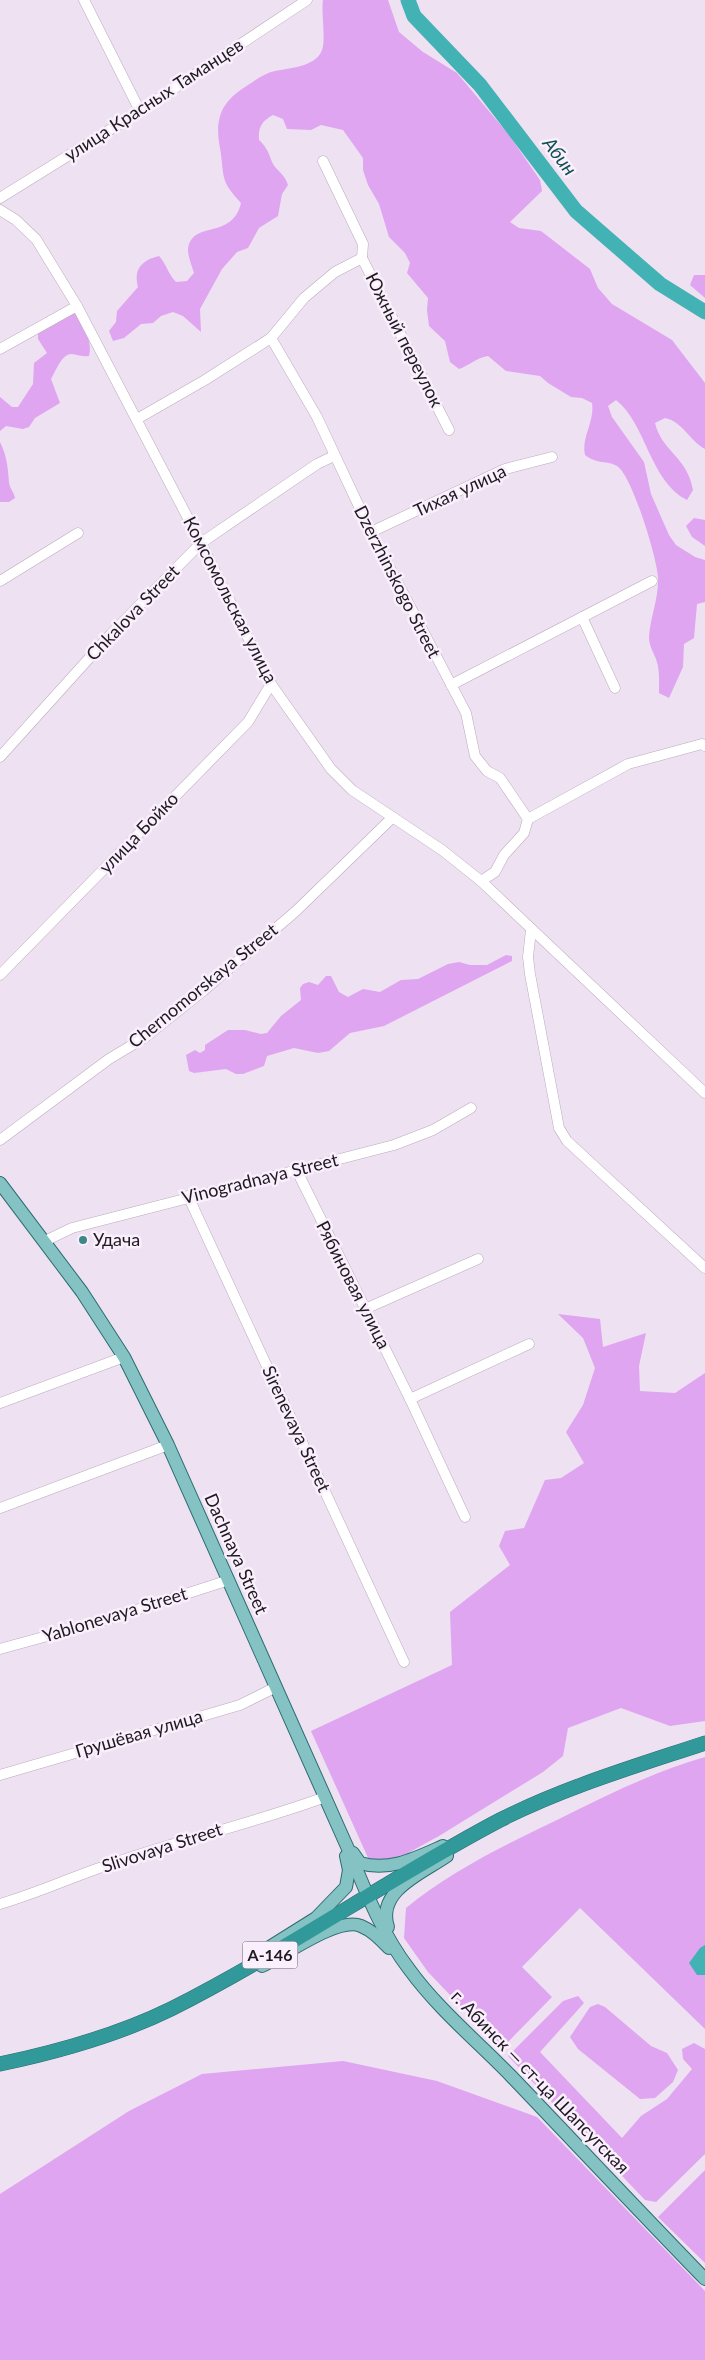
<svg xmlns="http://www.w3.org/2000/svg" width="705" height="2360" font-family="Lato,sans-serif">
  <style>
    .green { fill: #dfa5f0 }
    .water { fill: #43b2b4 }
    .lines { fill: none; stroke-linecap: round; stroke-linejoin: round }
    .river { stroke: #43b2b4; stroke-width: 15 }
    .minor-casing { stroke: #b9acbc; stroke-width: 11 }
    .major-casing { stroke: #2b6d70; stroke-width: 14 }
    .highway-casing { stroke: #2b6d70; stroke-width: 15 }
    .minor { stroke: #fff; stroke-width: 10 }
    .major { stroke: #84c2c3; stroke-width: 12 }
    .highway { stroke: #32999b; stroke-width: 14 }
    .poi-dot { fill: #3e8788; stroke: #faeffd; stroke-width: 2 }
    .labels { text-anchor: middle; stroke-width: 5; stroke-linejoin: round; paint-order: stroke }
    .shield { fill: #faeffd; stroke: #615a62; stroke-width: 1 }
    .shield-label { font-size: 16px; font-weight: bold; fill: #1f1a20 }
    .street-label { font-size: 18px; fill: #1f1a20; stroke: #faeffd }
    .poi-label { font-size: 18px; fill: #1f1a20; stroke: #faeffd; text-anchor: start }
    .water-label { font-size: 19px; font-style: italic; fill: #115152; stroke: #faeffd }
  </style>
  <rect width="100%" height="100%" fill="#eee1f2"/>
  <g class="green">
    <path d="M 323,0 L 388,0 L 399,32 L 423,52 L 457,73 L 509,135 L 540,180 L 542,191 L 510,222 L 519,228 L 541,231 L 590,269 L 598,288 L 612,304 L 672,340 L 705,383 L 705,449 C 689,440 683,422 665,418 L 655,423 C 662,452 687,456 693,490 L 687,500 C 650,482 646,423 616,400 L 608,406 L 612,417 L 644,462 L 651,494 L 669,535 L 676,545 L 695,557 L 705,560 L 705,602 L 697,604 L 694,638 L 684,644 L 683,667 L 669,698 L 659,693 C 659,682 660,670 656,659 C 653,651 649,646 649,637 C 650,618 659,598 658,577 C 657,558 632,475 617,466 C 607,460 598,465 585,455 C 581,437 595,422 592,403 L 582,398 L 571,397 L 548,383 L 540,376 L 506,371 L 488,356 C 476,358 470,365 459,369 L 450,362 L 445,341 L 429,326 L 427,310 L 428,298 L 407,273 L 410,263 L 405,253 L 389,237 L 379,204 L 368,185 L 363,170 L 363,158 L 343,130 L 321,125 L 311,130 L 287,129 L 283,119 L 273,115 C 262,121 258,127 259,140 C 271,151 269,160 276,168 C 282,175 285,176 288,185 L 282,194 L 278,216 L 259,228 L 248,248 L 237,252 L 222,269 L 200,309 L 201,332 L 183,316 L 173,312 L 161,316 L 153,323 L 141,324 L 124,338 L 113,341 L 109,331 L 116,322 L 117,311 L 138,287 C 133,269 142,260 159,256 C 167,265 168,274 176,282 L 187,281 L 194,273 C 192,266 188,257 188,250 C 191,219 232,241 241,203 C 219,179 225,178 220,148 C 214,117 222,101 248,85 C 257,79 265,73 275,71 C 289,68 316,67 322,50 C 326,40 321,12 323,0 Z"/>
    <path d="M 694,275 L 705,275 L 705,298 L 690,285 Z"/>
    <path d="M 70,314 L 75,314 C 84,324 93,344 89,356 C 83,357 79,355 72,354 C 62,353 56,371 51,379 L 60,403 L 35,418 L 29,427 L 23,429 L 6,426 L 0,431 L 0,397 L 12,407 L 18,407 L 33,384 L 34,363 L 47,353 L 38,339 L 38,333 Z"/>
    <path d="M 0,442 C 7,456 8,468 9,483 C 10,489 14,492 15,498 L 9,502 L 0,502 Z"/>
    <path d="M 694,518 L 705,520 L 705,546 L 692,537 L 686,526 Z"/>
    <path d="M 506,955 L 512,956 L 512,961 L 384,1026 L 350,1033 L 329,1051 L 318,1053 L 294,1048 L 267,1056 L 264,1066 L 243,1074 L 236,1074 L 226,1069 L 194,1073 L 189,1071 L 186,1055 L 195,1050 L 200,1053 L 205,1050 L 205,1045 L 228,1030 L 245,1030 L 261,1034 L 267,1033 L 281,1016 L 301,1000 L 300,988 L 303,984 L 309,982 L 318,985 L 326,976 L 331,976 L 339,992 L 348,997 L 363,989 L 380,992 L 401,980 L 418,979 L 448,964 L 459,962 L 470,965 L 487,965 Z"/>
    <path d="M 558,1314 L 600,1319 L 603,1347 L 646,1333 L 639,1366 L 640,1391 L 675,1393 L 705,1373 L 705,1721 L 670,1726 L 621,1708 L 568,1728 L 563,1756 L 543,1772 L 439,1836 L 388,1864 L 369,1860 L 311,1731 L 452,1665 L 450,1612 L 510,1565 L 499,1546 L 505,1531 L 524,1528 L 545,1480 L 561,1478 L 584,1463 L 566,1432 L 583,1405 L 595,1368 L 583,1338 Z"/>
    <path d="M 705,1757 L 705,2029 L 580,1908 L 522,1967 L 552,1997 L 504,2046 L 497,2044 L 428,1972 L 404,1938 L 406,1908 C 451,1871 505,1845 557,1820 C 605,1796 653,1772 705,1757 Z"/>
    <path d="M 578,1996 L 584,2003 L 540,2052 L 622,2138 L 641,2116 L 667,2099 L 692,2069 L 683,2059 L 682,2049 L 694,2043 L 705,2049 L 705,2154 L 656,2202 L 645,2200 L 508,2056 L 563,2001 Z"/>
    <path d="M 598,2004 L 605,2007 L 651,2046 L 667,2053 L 678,2070 L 673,2082 L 655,2098 L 640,2099 L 578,2049 L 570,2037 L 590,2007 Z"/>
    <path d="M 343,2061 L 437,2081 L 537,2117 L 705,2291 L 705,2360 L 0,2360 L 0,2194 L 129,2111 L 202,2074 Z"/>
    <path d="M 705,2170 L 705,2263 L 658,2217 Z"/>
  </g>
  <path class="water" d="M 705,1945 L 705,1975 L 697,1975 L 689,1963 L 700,1948 Z"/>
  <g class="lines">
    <path class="river" d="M 408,0 L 414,16 L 480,85 L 576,211 L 660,284 L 705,312"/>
    <defs>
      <g id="minor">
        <path d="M 84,0 L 140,111"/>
        <path d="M 323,161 L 363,244 L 362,258"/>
        <path d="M 0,198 L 140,111 L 307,0"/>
        <path d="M 0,210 L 16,220 L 36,239 L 77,306 L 201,543 L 271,684 L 331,769 L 352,790 L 442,850 L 481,881 L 705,1093"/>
        <path d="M 362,258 L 449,430"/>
        <path d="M 271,338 L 317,417 L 371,532 L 466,713 L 475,756 L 487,771 L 500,778 L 528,819"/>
        <path d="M 0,349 L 77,306"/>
        <path d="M 137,419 L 205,380 L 271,338 L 304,298 L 335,272 L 362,258"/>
        <path d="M 371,532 L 505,469 L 552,457"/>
        <path d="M 0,581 L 78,533"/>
        <path d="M 582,617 L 615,688"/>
        <path d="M 451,685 L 652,581"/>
        <path d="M 0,757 L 111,634 L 201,543 L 317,464 L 334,456"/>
        <path d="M 481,881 L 495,872 L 504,855 L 524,833 L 528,819 L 628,764 L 702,744 L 705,746"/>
        <path d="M 531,930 L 528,957 L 530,974 L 559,1128 L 567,1141 L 705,1268"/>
        <path d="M 0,975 L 248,722 L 271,684"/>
        <path d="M 0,1140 L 109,1059 L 144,1038 L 203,991 L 296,911 L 393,817"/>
        <path d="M 297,1171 L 410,1399 L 465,1517"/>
        <path d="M 188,1196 L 404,1662"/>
        <path d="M 45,1241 L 72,1228 L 394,1145 L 433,1130 L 471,1108"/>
        <path d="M 365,1309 L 478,1259"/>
        <path d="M 410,1399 L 529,1344"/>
        <path d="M 0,1403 L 124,1357"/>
        <path d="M 0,1508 L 168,1445"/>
        <path d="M 0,1649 L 102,1621 L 229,1580"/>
        <path d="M 0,1775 L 240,1705 L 276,1687"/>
        <path d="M 0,1904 C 38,1893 74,1876 111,1864 C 182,1839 255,1823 325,1797"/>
      </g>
      <g id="major">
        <path d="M 0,1183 L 82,1292 L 124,1357 L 168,1445 L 349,1851 C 366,1892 382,1934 409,1969 C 438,2009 477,2041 511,2076 C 576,2144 640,2212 705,2279"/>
        <path d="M 353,1853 L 360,1863 C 389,1872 416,1858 443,1846"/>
        <path d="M 388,1927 C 376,1891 422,1873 447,1856"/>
        <path d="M 257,1955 L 316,1918 L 346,1887 L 349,1870 L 346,1856"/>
        <path d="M 262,1966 C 284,1956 338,1916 361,1926 C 373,1931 380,1939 389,1948"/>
      </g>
      <path id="highway" d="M 0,2064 C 57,2052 118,2035 171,2009 C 284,1952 388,1879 500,1820 C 565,1787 636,1766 705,1743"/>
    </defs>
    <use href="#minor" class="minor-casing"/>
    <use href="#major" class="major-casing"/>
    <use href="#highway" class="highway-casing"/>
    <use href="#minor" class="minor"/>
    <use href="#major" class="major"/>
    <use href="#highway" class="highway"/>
  </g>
  <circle class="poi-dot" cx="83" cy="1240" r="5"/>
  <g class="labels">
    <rect class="shield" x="242.5" y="1941.5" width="55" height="27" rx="4"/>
    <g class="shield-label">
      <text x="270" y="1961">А-146</text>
    </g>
    <g class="street-label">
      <text transform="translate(154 100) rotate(-33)" y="6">улица Красных Таманцев</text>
      <text transform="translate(404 340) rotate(63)" y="6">Южный переулок</text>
      <text transform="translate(460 491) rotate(-25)" y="6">Тихая улица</text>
      <text transform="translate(397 582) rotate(63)" y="6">Dzerzhinskogo Street</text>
      <text transform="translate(230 600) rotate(63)" y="6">Комсомольская улица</text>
      <text transform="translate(133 613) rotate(-46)" y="6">Chkalova Street</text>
      <text transform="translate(139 833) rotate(-46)" y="6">улица Бойко</text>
      <text transform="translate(203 986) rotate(-39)" y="6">Chernomorskaya Street</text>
      <text transform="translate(260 1179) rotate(-14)" y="6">Vinogradnaya Street</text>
      <text transform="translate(353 1285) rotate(63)" y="6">Рябиновая улица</text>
      <text transform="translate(296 1429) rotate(65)" y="6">Sirenevaya Street</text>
      <text transform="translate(236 1554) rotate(66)" y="6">Dachnaya Street</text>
      <text transform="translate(115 1615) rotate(-17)" y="6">Yablonevaya Street</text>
      <text transform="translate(139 1734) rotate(-16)" y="6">Грушёвая улица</text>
      <text transform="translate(162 1848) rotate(-18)" y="6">Slivovaya Street</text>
      <text transform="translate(540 2082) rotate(46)" y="6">г. Абинск — ст-ца Шапсугская</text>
    </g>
    <g class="poi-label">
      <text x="93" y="1246">Удача</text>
    </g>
    <g class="water-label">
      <text transform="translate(560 156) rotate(53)" y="7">Абин</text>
    </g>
  </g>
</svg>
